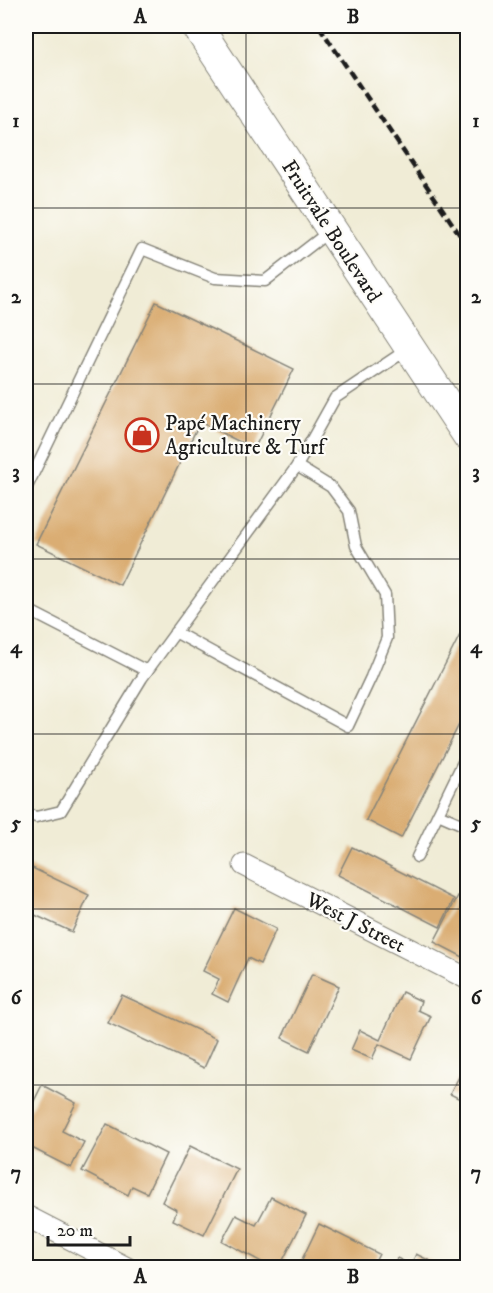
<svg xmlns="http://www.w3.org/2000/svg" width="493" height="1293" font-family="'IM FELL DW Pica',serif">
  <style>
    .building { fill: #daad73 }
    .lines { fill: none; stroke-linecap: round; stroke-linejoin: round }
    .lane-casing { stroke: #868479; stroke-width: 13 }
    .street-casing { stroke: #868479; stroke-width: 23 }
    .secondary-casing { stroke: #868479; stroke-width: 32 }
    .lane { stroke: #fff; stroke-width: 10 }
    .street { stroke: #fff; stroke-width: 21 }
    .secondary { stroke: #fff; stroke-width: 30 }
    .rail { stroke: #1c1c1c; stroke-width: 4.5; stroke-dasharray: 9 4.5; stroke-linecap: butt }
    .grid { fill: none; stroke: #1c1c1c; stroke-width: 1.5; stroke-opacity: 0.55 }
    .labels { text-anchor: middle; stroke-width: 4.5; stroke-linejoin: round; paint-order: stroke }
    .street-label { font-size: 21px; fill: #1c1c1c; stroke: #fdfcf7 }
    .poi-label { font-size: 21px; fill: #1c1c1c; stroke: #fdfcf7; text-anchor: start }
    .neatline { fill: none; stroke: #1c1c1c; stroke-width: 2 }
    .grid-label { font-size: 20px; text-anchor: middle; font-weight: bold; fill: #1c1c1c }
  </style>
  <rect width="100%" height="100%" fill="#fdfcf7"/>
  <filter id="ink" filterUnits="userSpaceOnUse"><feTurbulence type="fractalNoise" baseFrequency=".0167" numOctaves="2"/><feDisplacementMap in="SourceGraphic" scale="12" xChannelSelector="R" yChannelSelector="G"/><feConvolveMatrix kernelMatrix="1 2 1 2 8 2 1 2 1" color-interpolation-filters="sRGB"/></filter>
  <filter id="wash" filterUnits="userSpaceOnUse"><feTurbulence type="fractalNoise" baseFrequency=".008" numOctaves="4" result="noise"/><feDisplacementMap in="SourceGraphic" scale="24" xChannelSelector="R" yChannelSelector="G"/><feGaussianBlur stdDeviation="1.35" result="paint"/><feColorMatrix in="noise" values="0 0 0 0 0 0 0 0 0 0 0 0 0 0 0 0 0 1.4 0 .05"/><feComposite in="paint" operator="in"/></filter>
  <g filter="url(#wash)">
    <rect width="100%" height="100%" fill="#f0ecd6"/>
    <g id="blocks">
      <g class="building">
        <path d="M 156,302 L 294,369 L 254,449 L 200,422 L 120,585 L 36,544 Z"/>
        <path d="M 465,625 L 468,627 L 468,707 L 401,838 L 366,820 Z"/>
        <path d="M 352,847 L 454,899 L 440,927 L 338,875 Z"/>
        <path d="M 26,865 L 89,895 L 72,932 L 26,911 Z"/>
        <path d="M 458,896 L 468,901 L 468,954 L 465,958 L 434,942 Z"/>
        <path d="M 234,908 L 276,929 L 260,964 L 248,958 L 228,1002 L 212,994 L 219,979 L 203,971 Z"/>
        <path d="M 312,974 L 339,986 L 309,1051 L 282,1038 Z"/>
        <path d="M 402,992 L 421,1001 L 418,1010 L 431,1016 L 411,1059 L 379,1044 L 372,1059 L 351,1050 L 360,1030 L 380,1040 Z"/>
        <path d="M 122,995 L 217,1039 L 204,1068 L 108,1023 Z"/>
        <path d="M 468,1060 L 468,1103 L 450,1094 Z"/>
        <path d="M 42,1085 L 76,1103 L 62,1131 L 84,1142 L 71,1168 L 26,1145 L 26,1117 Z"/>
        <path d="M 107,1124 L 166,1154 L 147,1193 L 132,1186 L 128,1195 L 82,1171 Z"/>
        <path d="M 190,1146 L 237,1169 L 204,1235 L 173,1220 L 177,1210 L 162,1202 Z"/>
        <path d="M 271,1197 L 306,1215 L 279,1268 L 273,1268 L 222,1241 L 236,1215 L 256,1225 Z"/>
        <path d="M 319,1224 L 379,1254 L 372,1268 L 298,1268 Z"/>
        <path d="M 416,1254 L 444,1268 L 392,1268 L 397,1258 L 411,1265 Z"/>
      </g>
    </g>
  </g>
  <g filter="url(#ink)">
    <use href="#blocks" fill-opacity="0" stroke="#868479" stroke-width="1.5"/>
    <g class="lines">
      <defs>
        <g id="lane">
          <path d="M 26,489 L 142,249 L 215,278 L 265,281 L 331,230"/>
          <path d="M 26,609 L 147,671"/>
          <path d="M 175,632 L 348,726 L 371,677 L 387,638 L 385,595 L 356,546 L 349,511 L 331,487 L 297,466"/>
          <path d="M 26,814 L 36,817 L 61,811 L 142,678 L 297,466 L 335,398 L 408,349"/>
          <path d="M 438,814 L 468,827"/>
          <path d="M 417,857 L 468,752"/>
        </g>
        <g id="street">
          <path d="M 244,865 L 468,979"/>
          <path d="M 26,1216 L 127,1268"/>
        </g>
        <path id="secondary" d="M 197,26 L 468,436"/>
      </defs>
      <use href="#lane" class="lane-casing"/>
      <use href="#street" class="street-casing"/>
      <use href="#secondary" class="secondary-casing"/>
      <use href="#lane" class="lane"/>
      <use href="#street" class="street"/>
      <use href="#secondary" class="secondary"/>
      <path class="rail" d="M 319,26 L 468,247"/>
    </g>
  </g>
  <path class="grid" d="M 246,26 L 246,1268M 26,208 L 468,208M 26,384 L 468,384M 26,559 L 468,559M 26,734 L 468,734M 26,909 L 468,909M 26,1085 L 468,1085"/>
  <defs>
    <symbol id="shop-ring" viewBox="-11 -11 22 22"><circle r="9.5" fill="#fdfcf7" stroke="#c8321e" stroke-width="1.5"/><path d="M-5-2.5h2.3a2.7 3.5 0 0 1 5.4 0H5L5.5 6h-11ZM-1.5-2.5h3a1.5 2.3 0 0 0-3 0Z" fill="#c8321e"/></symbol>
  </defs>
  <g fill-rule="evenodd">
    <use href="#shop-ring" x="123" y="416" width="38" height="38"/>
  </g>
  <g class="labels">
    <g class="street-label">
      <text transform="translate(332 231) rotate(57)" y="7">Fruitvale Boulevard</text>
      <text transform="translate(356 922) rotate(27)" y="7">West J Street</text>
    </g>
    <g class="poi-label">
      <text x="165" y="430">Papé Machinery<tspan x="165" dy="24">Agriculture &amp; Turf</tspan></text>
    </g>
  </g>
  <rect width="493" height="1293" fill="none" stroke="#fdfcf7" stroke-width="66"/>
  <path d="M48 1236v9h82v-9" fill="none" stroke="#1c1c1c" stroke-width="3"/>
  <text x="57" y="1236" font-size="18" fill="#1c1c1c" stroke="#fdfcf7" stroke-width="4.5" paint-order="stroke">20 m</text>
  <rect x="33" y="33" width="427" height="1227" class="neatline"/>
  <g class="grid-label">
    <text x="140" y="23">A</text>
    <text x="353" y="23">B</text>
    <text x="16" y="127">1</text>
    <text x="476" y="127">1</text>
    <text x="16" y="303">2</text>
    <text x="476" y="303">2</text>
    <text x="16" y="478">3</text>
    <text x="476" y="478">3</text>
    <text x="16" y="653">4</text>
    <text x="476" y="653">4</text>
    <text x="16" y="829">5</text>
    <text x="476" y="829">5</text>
    <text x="16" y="1004">6</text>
    <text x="476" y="1004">6</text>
    <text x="16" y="1179">7</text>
    <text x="476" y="1179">7</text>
    <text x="140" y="1283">A</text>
    <text x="353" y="1283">B</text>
  </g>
</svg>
